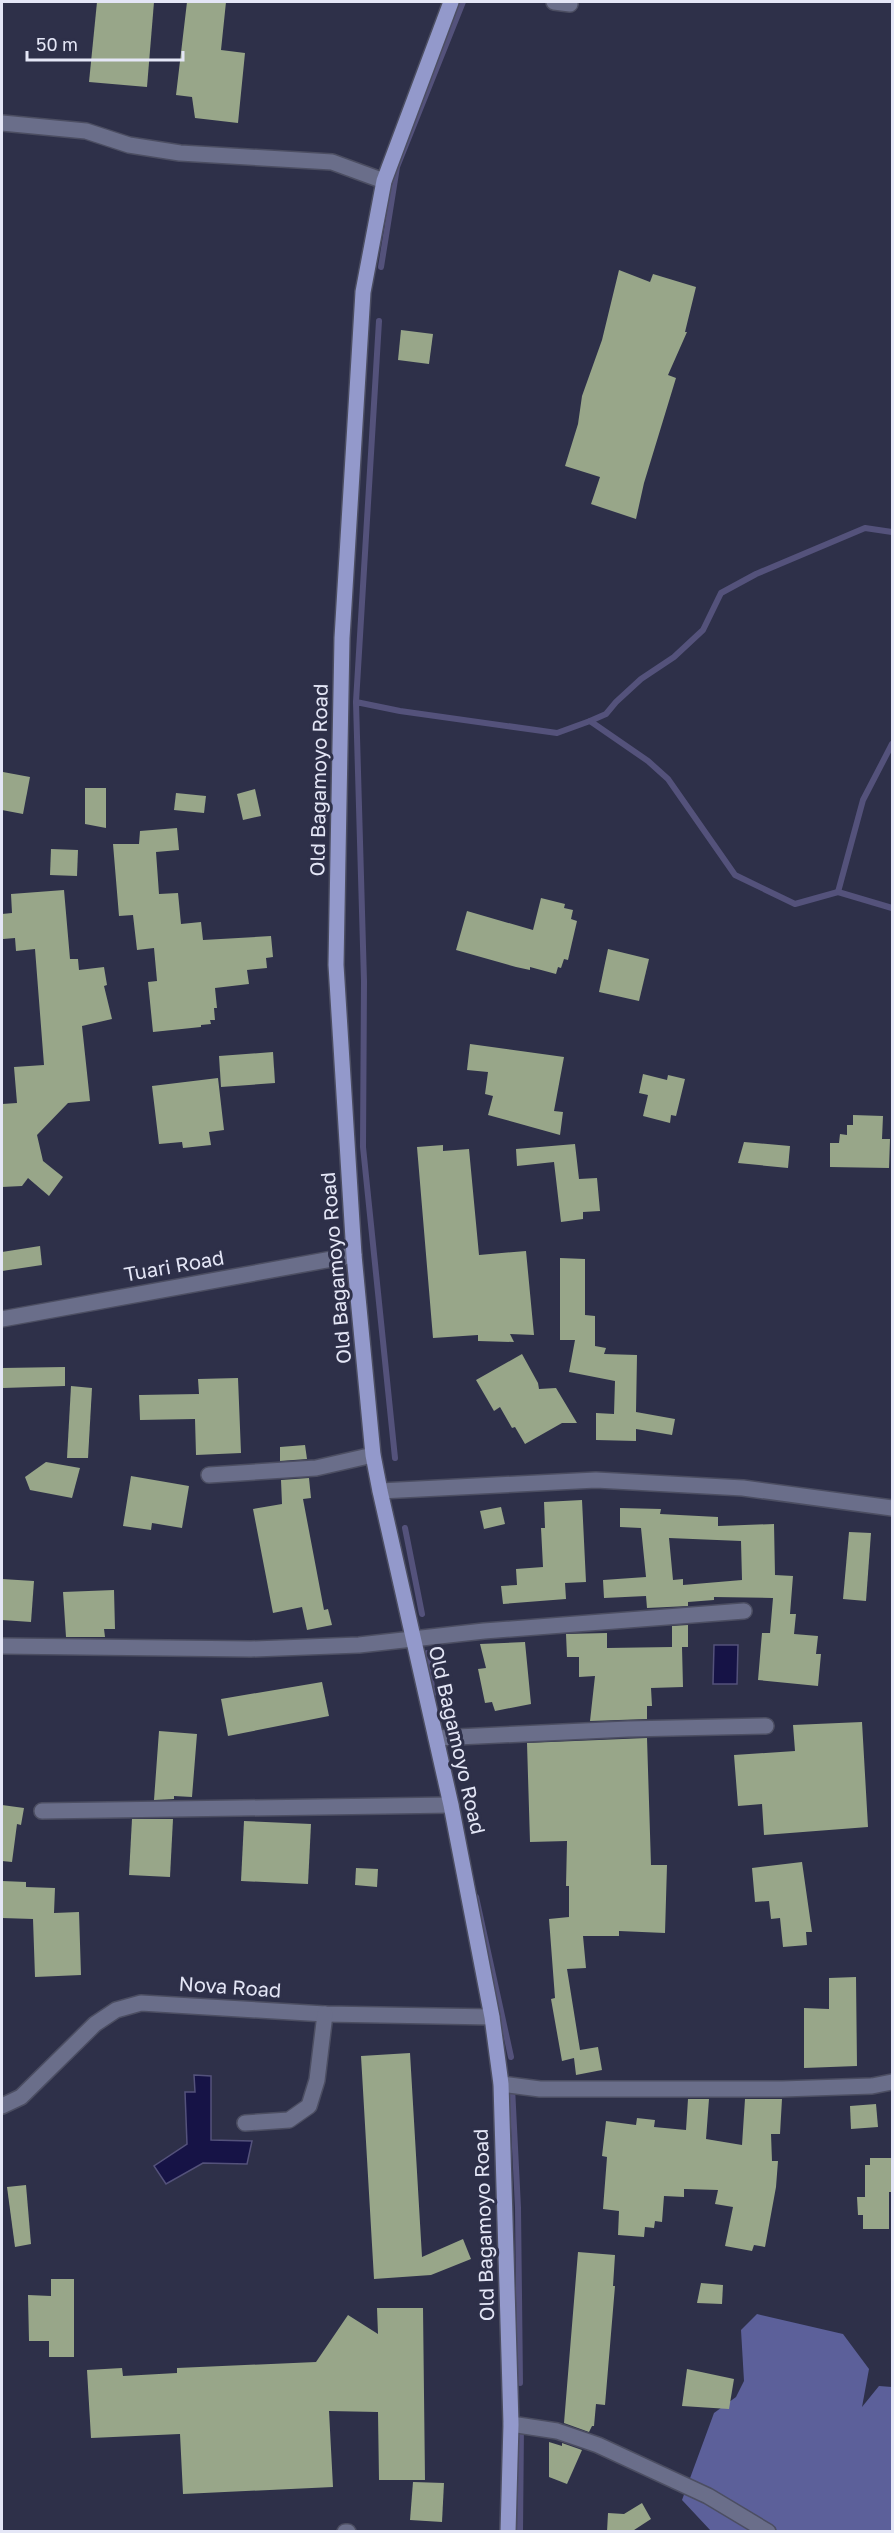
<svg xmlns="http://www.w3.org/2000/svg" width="894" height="2533" font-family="'Golos Text',sans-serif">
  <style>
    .forest { fill: #5c609a }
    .water { fill: #161346; stroke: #54527b; stroke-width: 1.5 }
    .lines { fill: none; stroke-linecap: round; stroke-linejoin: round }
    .stream { stroke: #54527b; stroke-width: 6 }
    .building { fill: #98a689; fill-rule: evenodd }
    .minor-casing { stroke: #4c4e62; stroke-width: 18 }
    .major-casing { stroke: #4c4e62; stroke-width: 18 }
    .minor { stroke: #6a6e8a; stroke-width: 15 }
    .major { stroke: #9399cb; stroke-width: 15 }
    .labels { text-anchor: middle; stroke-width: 6; stroke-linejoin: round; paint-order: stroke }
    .street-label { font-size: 20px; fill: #e4e6f6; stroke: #2e3049 }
  </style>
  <rect width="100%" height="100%" fill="#2e3049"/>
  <path class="forest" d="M 757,2314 L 843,2334 L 869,2369 L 862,2407 L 879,2386 L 892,2387 L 892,2531 L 711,2531 L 682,2500 L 714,2413 L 736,2397 L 744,2381 L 741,2330 Z"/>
  <g class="water">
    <path d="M 714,1645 L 738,1645 L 737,1684 L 713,1684 Z"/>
    <path d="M 194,2075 L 211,2076 L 211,2140 L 252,2141 L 247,2164 L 203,2163 L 166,2184 L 154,2166 L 187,2144 L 185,2092 L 195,2092 Z"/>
  </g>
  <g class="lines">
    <g class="stream">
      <path d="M 381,267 L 397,167 L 463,2"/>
      <path d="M 356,702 L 379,321"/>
      <path d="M 590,721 L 606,714 L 616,702 L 641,679 L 674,657 L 703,630 L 721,593 L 756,574 L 865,528 L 892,532"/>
      <path d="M 838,892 L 863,800 L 892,744"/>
      <path d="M 395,1458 L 363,1147 L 364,981 L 356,702 L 400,711 L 557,733 L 590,721 L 648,761 L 668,779 L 735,875 L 795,904 L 838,892 L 892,908"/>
      <path d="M 405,1528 L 422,1614"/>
      <path d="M 427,1653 L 433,1694"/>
      <path d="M 476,1897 L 511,2057"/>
      <path d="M 512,2087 L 518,2208 L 520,2383"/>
      <path d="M 520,2532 L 521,2426"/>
    </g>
  </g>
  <g class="building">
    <path d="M 97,2 L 154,2 L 147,87 L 89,82 Z"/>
    <path d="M 187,2 L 226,2 L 221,50 L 245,53 L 238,123 L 195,118 L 192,97 L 176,95 Z"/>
    <path d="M 619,270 L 650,282 L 653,274 L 696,287 L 685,332 L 687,332 L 668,375 L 676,378 L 644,483 L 636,519 L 591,504 L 600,477 L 565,466 L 578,424 L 582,396 L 602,340 Z"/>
    <path d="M 401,330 L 433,334 L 429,364 L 398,360 Z"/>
    <path d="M 3,772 L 30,777 L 23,814 L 2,810 Z"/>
    <path d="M 85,788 L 106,788 L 106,828 L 85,824 Z"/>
    <path d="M 255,789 L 261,816 L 243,820 L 237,794 Z"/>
    <path d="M 176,793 L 206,796 L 204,813 L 174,810 Z"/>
    <path d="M 177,828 L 179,850 L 156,852 L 159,894 L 178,893 L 181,924 L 201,922 L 203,940 L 271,936 L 273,957 L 266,958 L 267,968 L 247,970 L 249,984 L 215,988 L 217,1008 L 214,1008 L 215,1020 L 210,1020 L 211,1024 L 201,1025 L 201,1027 L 153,1032 L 148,982 L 157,981 L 154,948 L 137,950 L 133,915 L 119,916 L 113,844 L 139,844 L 140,831 Z"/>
    <path d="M 51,849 L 78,850 L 77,876 L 50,875 Z"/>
    <path d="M 64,890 L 70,959 L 78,959 L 79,970 L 104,967 L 107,985 L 104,986 L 112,1019 L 82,1026 L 90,1101 L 68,1103 L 37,1135 L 43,1161 L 63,1177 L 49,1196 L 28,1178 L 22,1186 L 2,1187 L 2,1104 L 17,1103 L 14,1067 L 44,1065 L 35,949 L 16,951 L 15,938 L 3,939 L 2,914 L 12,913 L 11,894 Z"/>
    <path d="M 541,898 L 565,904 L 564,908 L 573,910 L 571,919 L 577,921 L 568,960 L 564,959 L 561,968 L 558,967 L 556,974 L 530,967 L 530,970 L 516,967 L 456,950 L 467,911 L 533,930 Z"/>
    <path d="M 608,949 L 649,959 L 639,1001 L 599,992 Z"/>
    <path d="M 470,1044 L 564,1057 L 554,1111 L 563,1112 L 560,1135 L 488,1115 L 493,1096 L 485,1094 L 488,1072 L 467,1070 Z"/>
    <path d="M 273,1052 L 275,1083 L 221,1087 L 219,1056 Z"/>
    <path d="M 643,1074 L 667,1080 L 668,1075 L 685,1079 L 676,1116 L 671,1115 L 670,1123 L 643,1116 L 648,1095 L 639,1093 Z"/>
    <path d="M 218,1078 L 224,1130 L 209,1132 L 211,1145 L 183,1148 L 182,1142 L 159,1144 L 152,1086 Z"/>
    <path d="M 853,1115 L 883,1116 L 882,1139 L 890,1139 L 889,1168 L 830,1167 L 830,1143 L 839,1143 L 840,1134 L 847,1135 L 847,1125 L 853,1125 Z"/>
    <path d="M 744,1142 L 790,1146 L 788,1168 L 738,1163 Z"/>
    <path d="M 575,1144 L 579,1179 L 597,1178 L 600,1211 L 583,1212 L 583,1219 L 561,1222 L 554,1162 L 517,1166 L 516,1149 Z"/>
    <path d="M 443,1145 L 443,1151 L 469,1149 L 479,1255 L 526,1251 L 534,1335 L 510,1334 L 514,1342 L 478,1341 L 478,1335 L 433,1338 L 417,1147 Z"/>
    <path d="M 40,1246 L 42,1265 L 2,1271 L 2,1252 Z"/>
    <path d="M 560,1258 L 585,1259 L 585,1315 L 595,1316 L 595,1346 L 606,1348 L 604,1354 L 637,1355 L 636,1412 L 675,1419 L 672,1435 L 636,1429 L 636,1441 L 596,1440 L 596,1413 L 614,1414 L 615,1381 L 569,1372 L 575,1340 L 560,1340 Z"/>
    <path d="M 522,1354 L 538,1383 L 539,1389 L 556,1388 L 577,1423 L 562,1423 L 525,1444 L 515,1427 L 512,1428 L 500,1407 L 494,1411 L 476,1380 Z"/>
    <path d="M 65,1367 L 65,1386 L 3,1388 L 2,1368 Z"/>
    <path d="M 238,1378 L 241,1453 L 196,1455 L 195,1419 L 140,1420 L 139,1395 L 199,1394 L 198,1379 Z"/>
    <path d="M 71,1386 L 92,1388 L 88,1458 L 67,1458 Z"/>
    <path d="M 305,1445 L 307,1459 L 280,1461 L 280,1447 Z"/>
    <path d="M 46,1462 L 80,1468 L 72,1498 L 30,1490 L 25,1477 Z"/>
    <path d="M 131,1476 L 189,1486 L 182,1528 L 152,1523 L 151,1530 L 123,1526 Z"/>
    <path d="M 309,1478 L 311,1498 L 303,1499 L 324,1610 L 328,1609 L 332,1625 L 307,1630 L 302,1607 L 273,1613 L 253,1509 L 282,1504 L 281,1480 Z"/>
    <path d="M 582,1500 L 586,1582 L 565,1583 L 566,1599 L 503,1604 L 501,1586 L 517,1585 L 516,1569 L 543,1567 L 541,1528 L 545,1528 L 544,1502 Z"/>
    <path d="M 501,1507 L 505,1524 L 484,1529 L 480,1511 Z"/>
    <path d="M 620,1508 L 661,1509 L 660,1514 L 718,1517 L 718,1526 L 774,1524 L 775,1575 L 793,1576 L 790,1614 L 796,1614 L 794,1634 L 818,1636 L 816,1654 L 821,1654 L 818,1686 L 758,1680 L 762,1633 L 770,1633 L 773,1598 L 714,1597 L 714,1600 L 688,1602 L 688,1606 L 647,1608 L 646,1596 L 604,1598 L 603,1580 L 646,1577 L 641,1528 L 620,1527 ZM 669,1538 L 741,1541 L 742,1580 L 683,1585 L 683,1579 L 673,1580 Z"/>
    <path d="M 849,1532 L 871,1533 L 866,1601 L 843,1599 Z"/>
    <path d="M 2,1579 L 34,1581 L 31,1622 L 2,1620 Z"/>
    <path d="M 114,1590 L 115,1629 L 104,1629 L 105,1637 L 66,1637 L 63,1592 Z"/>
    <path d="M 688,1625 L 688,1647 L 682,1647 L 683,1687 L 651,1688 L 652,1706 L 647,1706 L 647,1719 L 590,1721 L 595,1676 L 579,1677 L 579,1657 L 567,1657 L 566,1634 L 607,1633 L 607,1648 L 672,1647 L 672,1626 Z"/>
    <path d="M 525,1642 L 531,1704 L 495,1711 L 492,1702 L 485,1703 L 478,1669 L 486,1668 L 480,1644 Z"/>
    <path d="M 322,1682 L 329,1716 L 228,1736 L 221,1699 Z"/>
    <path d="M 862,1722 L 868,1827 L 764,1835 L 762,1804 L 738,1806 L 734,1755 L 795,1751 L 793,1725 Z"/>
    <path d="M 159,1731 L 197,1734 L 192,1797 L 174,1796 L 174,1799 L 154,1800 Z"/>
    <path d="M 647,1738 L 651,1865 L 667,1865 L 665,1933 L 619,1931 L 619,1936 L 583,1936 L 586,1968 L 567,1969 L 580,2050 L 598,2047 L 602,2070 L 576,2075 L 574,2058 L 562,2061 L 551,1999 L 555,1998 L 549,1919 L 569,1917 L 569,1886 L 566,1886 L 567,1841 L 530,1842 L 527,1743 Z"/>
    <path d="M 2,1805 L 24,1808 L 21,1825 L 17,1824 L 12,1862 L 2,1861 Z"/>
    <path d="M 132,1819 L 173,1819 L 170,1877 L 129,1875 Z"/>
    <path d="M 244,1821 L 311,1824 L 308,1884 L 241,1881 Z"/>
    <path d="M 802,1862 L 812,1932 L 806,1932 L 807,1945 L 783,1947 L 780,1918 L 771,1919 L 769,1901 L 755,1902 L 752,1868 Z"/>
    <path d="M 356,1868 L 378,1869 L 377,1887 L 355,1885 Z"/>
    <path d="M 2,1881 L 26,1882 L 26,1887 L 55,1888 L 54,1913 L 79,1912 L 81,1975 L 35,1977 L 33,1919 L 2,1918 Z"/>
    <path d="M 856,1977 L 857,2066 L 804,2068 L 804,2008 L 829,2009 L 829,1978 Z"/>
    <path d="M 410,2053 L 422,2257 L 463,2239 L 471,2259 L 431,2275 L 374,2279 L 361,2056 Z"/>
    <path d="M 688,2099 L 709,2099 L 706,2139 L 742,2145 L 745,2099 L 782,2099 L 780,2134 L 771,2134 L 772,2161 L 778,2161 L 776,2187 L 765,2247 L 754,2245 L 752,2251 L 725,2246 L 733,2207 L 715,2204 L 718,2190 L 684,2189 L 684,2197 L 664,2196 L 662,2222 L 655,2221 L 654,2228 L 645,2227 L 644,2237 L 618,2235 L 619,2211 L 603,2209 L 607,2157 L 602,2156 L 606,2121 L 636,2125 L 637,2118 L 655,2120 L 654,2127 L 686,2130 Z"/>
    <path d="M 876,2104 L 878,2127 L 851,2129 L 850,2106 Z"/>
    <path d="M 870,2158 L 892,2158 L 892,2192 L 889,2192 L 889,2229 L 863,2229 L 863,2215 L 858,2215 L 857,2197 L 865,2197 L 865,2165 L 870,2165 Z"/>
    <path d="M 26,2185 L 31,2244 L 15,2247 L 7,2187 Z"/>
    <path d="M 578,2252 L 615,2255 L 613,2286 L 615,2286 L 605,2405 L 596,2404 L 594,2426 L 592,2426 L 589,2432 L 564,2423 Z"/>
    <path d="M 51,2279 L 74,2279 L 74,2357 L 49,2357 L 49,2341 L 29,2341 L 28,2295 L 51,2296 Z"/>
    <path d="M 701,2283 L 723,2285 L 722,2304 L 697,2303 Z"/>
    <path d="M 377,2308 L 423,2308 L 425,2480 L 379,2480 L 378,2412 L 329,2411 L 333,2487 L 183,2494 L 180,2434 L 91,2438 L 87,2370 L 122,2368 L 123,2376 L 177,2373 L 177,2368 L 316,2362 L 348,2315 L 378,2334 Z"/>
    <path d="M 687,2369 L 734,2379 L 729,2409 L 682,2406 Z"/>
    <path d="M 549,2442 L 562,2446 L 562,2443 L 582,2450 L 567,2484 L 549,2477 Z"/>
    <path d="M 413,2482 L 444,2483 L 442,2522 L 410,2520 Z"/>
    <path d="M 642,2503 L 651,2519 L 631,2532 L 607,2532 L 608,2513 L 624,2514 Z"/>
  </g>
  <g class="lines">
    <defs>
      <g id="minor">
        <path d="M 554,2 L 570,4"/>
        <path d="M 2,123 L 86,131 L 129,145 L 180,153 L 332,162 L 384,181"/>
        <path d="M 2,1319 L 354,1255"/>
        <path d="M 209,1475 L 316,1468 L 373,1455"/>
        <path d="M 380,1491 L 596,1480 L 743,1488 L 892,1508"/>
        <path d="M 2,1646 L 251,1649 L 359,1645 L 484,1631 L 744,1611"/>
        <path d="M 436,1738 L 628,1729 L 766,1726"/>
        <path d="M 42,1811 L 451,1805"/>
        <path d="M 501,2084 L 540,2089 L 782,2089 L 872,2086 L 892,2082"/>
        <path d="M 2,2106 L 21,2097 L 95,2024 L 116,2010 L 141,2003 L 325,2014 L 492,2017"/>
        <path d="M 245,2123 L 289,2120 L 309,2106 L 317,2080 L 325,2014"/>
        <path d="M 511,2424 L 557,2431 L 598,2445 L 708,2496 L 768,2532"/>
        <path d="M 345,2532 L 348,2532"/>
      </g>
      <path id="major" d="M 451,2 L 384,181 L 363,292 L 342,638 L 336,965 L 354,1255 L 373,1455 L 380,1491 L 451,1805 L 492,2017 L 501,2084 L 511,2424 L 508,2532"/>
    </defs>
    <use href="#minor" class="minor-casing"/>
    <use href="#major" class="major-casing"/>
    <use href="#minor" class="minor"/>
    <use href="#major" class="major"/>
  </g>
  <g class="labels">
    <g class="street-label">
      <text transform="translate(319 780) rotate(-89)" y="7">Old Bagamoyo Road</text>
      <text transform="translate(174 1266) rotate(-10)" y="7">Tuari Road</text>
      <text transform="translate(336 1268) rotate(-95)" y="7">Old Bagamoyo Road</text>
      <text transform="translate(457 1740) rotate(77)" y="7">Old Bagamoyo Road</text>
      <text transform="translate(230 1987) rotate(4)" y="7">Nova Road</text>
      <text transform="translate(484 2225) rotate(-92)" y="7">Old Bagamoyo Road</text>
    </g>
  </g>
  <rect width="894" height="2533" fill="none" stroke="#e4e6f6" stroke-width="6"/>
  <path d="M27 51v9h156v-9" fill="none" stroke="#e4e6f6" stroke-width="3"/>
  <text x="36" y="51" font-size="18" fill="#e4e6f6" stroke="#2e3049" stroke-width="4.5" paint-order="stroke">50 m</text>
</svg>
